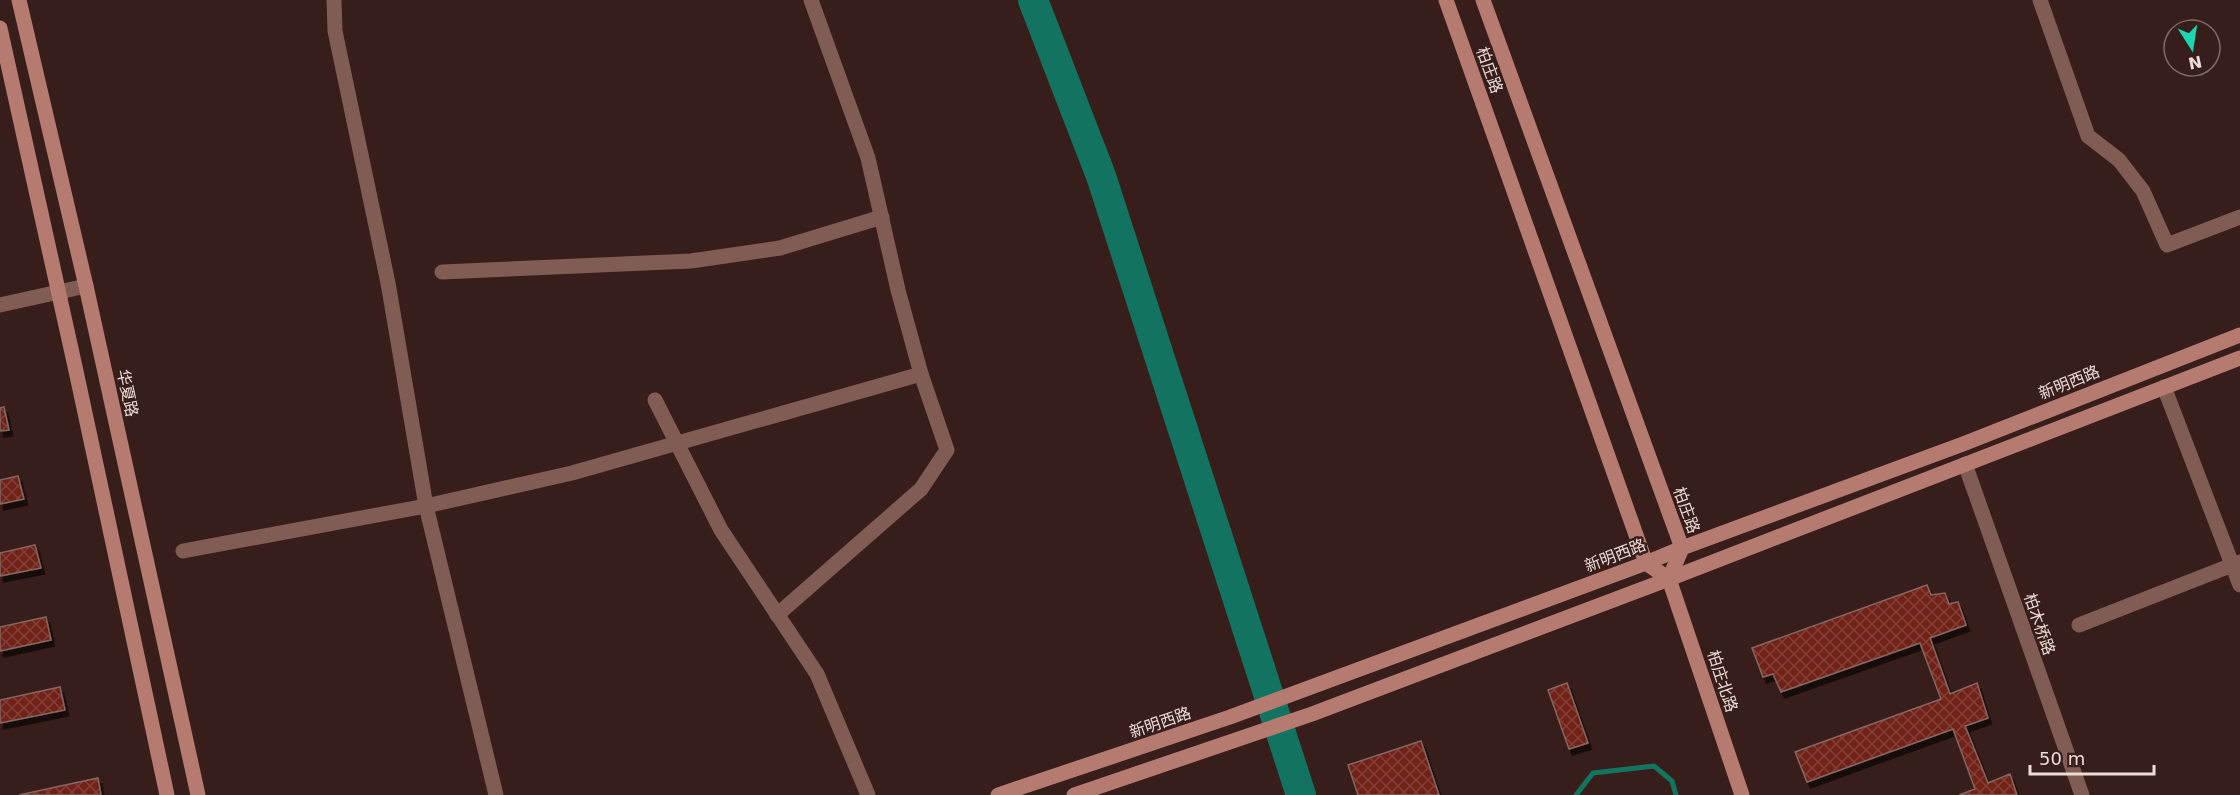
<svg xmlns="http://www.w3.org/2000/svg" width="2240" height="795" font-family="'DejaVu Sans','Noto Sans SC',sans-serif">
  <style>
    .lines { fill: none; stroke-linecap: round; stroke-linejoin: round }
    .stream { stroke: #127460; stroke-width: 5 }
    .river { stroke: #127460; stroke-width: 30 }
    .building { fill: url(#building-cross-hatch); stroke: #866661; stroke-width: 1.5; filter: url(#shadow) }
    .street { stroke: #815c55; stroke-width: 15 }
    .secondary { stroke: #b57a70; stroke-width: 15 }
    .labels { text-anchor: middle; stroke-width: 5; stroke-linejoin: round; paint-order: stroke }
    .street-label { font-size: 16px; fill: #eddbd7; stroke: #371e1a }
  </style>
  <defs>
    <pattern id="building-cross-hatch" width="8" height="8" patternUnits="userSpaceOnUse" patternTransform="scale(1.5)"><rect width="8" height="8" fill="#6f2017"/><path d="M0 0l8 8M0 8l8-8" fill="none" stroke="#844038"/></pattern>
    <filter id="shadow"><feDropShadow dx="3.5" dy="6" stdDeviation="0" flood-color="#0009"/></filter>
  </defs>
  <rect width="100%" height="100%" fill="#371e1a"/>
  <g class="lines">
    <path class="stream" d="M 1576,795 L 1593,773 L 1654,766 L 1672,781 L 1676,795"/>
    <path class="river" d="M 1033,0 L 1101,176 L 1301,795"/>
  </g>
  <g class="building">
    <path d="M 4,407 L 9,430 L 0,431 L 0,408 Z"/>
    <path d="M 18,476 L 24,499 L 0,504 L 0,480 Z"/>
    <path d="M 35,545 L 41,568 L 0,576 L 0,553 Z"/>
    <path d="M 1927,585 L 1931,595 L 1945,593 L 1949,604 L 1958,602 L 1966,625 L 1930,638 L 1950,694 L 1977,683 L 1988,718 L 1965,726 L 1988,783 L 2010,774 L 2017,795 L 1959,795 L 1975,789 L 1953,729 L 1807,782 L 1795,752 L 1941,699 L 1920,643 L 1781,692 L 1773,674 L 1763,677 L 1752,648 Z"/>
    <path d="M 46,617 L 51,640 L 0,651 L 0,627 Z"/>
    <path d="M 1567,683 L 1588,743 L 1569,749 L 1548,690 Z"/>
    <path d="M 60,687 L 65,710 L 0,723 L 0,700 Z"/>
    <path d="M 1421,741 L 1439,795 L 1358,795 L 1348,765 Z"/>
    <path d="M 98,778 L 101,795 L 19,795 Z"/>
  </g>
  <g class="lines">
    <g class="street">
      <path d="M 334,0 L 335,31 L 388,283 L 426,506 L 496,795"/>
      <path d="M 2040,0 L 2088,136 L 2119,160 L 2143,191 L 2167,245 L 2240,217"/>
      <path d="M 442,272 L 691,261 L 780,248 L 882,217"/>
      <path d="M 0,305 L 86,286"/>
      <path d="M 2164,387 L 2240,585"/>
      <path d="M 655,400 L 721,530 L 817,674 L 868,795"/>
      <path d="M 1965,464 L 2082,795"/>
      <path d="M 183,551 L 426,506 L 572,473 L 921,374 L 898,290 L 868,158 L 811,0"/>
      <path d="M 777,615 L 921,489 L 947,450 L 921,374"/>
      <path d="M 2079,625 L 2240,562"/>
    </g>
    <g class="secondary">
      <path d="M 19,0 L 86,286 L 198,795"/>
      <path d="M 1446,0 L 1646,563 L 1669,579"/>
      <path d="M 1483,0 L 1682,548 L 1669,579"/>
      <path d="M 0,28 L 76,371 L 167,795"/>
      <path d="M 1669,579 L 1742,795"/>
      <path d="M 998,795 L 1230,717 L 1646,563 L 1682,548 L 1963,444 L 2240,335"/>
      <path d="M 1074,795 L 1312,714 L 1669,579 L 2240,358"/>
    </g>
  </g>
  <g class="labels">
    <g class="street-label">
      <text transform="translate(1490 70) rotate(70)" y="6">柏庄路</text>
      <text transform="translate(2069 382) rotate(-22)" y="6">新明西路</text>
      <text transform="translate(128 393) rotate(78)" y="6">华夏路</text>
      <text transform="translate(1687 510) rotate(70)" y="6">柏庄路</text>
      <text transform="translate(1615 555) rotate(-21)" y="6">新明西路</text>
      <text transform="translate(2040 624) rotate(71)" y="6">柏木桥路</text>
      <text transform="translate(1723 681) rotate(72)" y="6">柏庄北路</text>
      <text transform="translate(1160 722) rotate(-19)" y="6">新明西路</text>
    </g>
  </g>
  <g transform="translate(2192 48) rotate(168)"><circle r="28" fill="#371e1a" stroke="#806a66" stroke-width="1.5"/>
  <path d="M0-4.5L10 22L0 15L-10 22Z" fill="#1cd5b1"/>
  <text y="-9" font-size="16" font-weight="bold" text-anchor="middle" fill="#eddbd7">N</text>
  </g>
  <path d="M2030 765v9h124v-9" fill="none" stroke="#eddbd7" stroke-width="3"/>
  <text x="2039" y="765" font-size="18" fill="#eddbd7" stroke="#371e1a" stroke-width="4.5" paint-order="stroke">50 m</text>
</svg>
